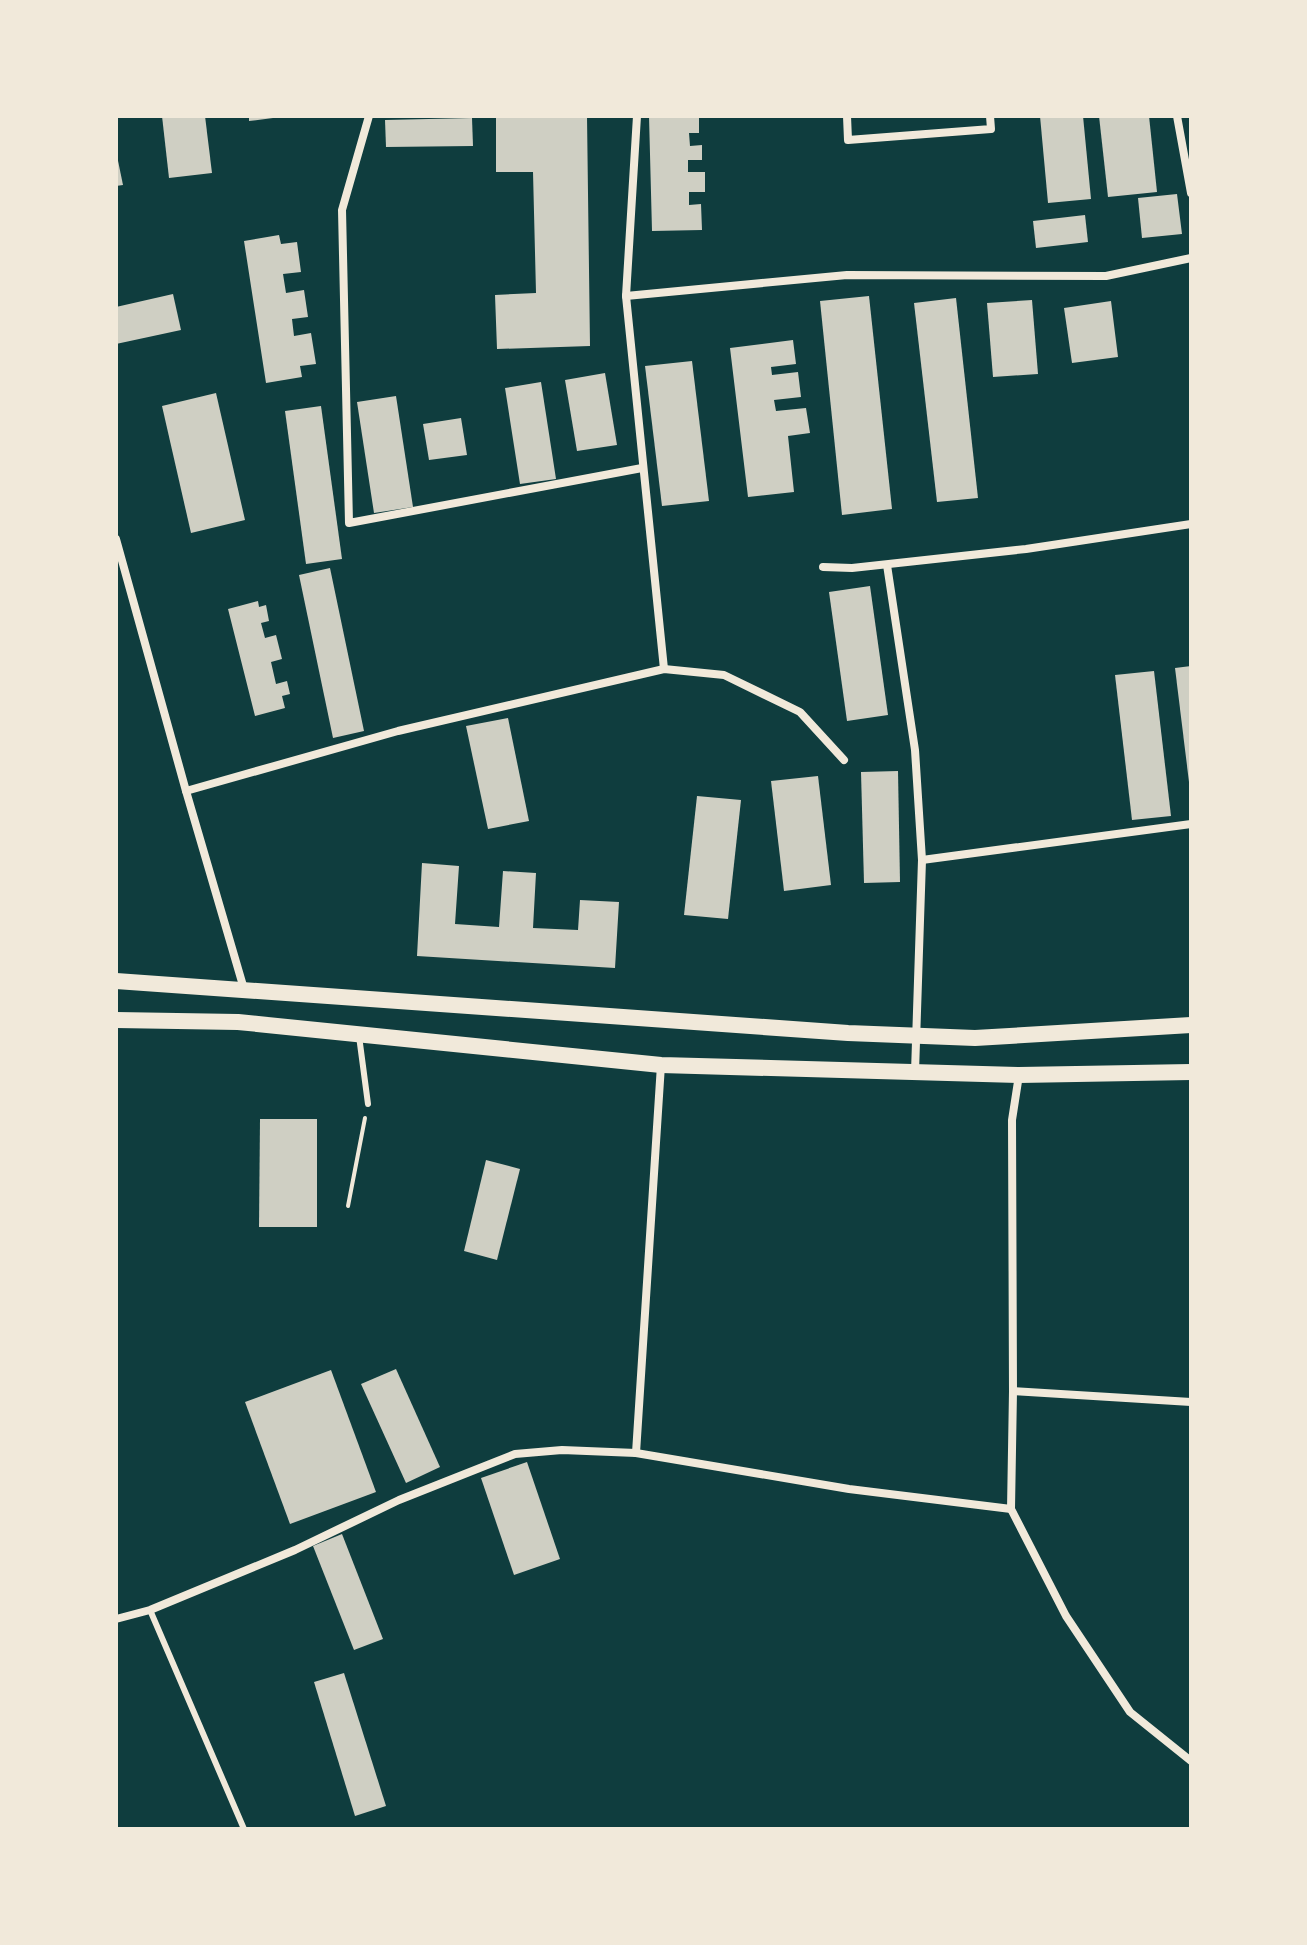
<svg xmlns="http://www.w3.org/2000/svg" width="1307" height="1945" font-family="Helvetica,sans-serif">
  <style>
    .building { fill: #cfcfc3 }
    .lines { fill: none; stroke-linecap: round; stroke-linejoin: round }
    .path { stroke: #f1e9da; stroke-width: 4 }
    .service { stroke: #f1e9da; stroke-width: 6 }
    .minor { stroke: #f1e9da; stroke-width: 8 }
    .secondary { stroke: #f1e9da; stroke-width: 16 }
  </style>
  <rect width="100%" height="100%" fill="#0f3d3e"/>
  <g class="building">
    <path d="M 162,116 L 205,116 L 212,173 L 169,178 Z"/>
    <path d="M 249,116 L 273,116 L 273,118 L 249,121 Z"/>
    <path d="M 496,116 L 587,116 L 590,346 L 497,349 L 495,295 L 536,293 L 533,172 L 496,172 Z"/>
    <path d="M 649,116 L 699,116 L 699,133 L 689,133 L 690,146 L 702,145 L 702,160 L 688,160 L 688,172 L 705,172 L 705,192 L 689,192 L 689,205 L 701,204 L 702,230 L 652,231 Z"/>
    <path d="M 1040,116 L 1083,116 L 1091,199 L 1048,203 Z"/>
    <path d="M 1099,116 L 1149,116 L 1157,192 L 1108,197 Z"/>
    <path d="M 472,118 L 473,146 L 386,147 L 385,120 Z"/>
    <path d="M 116,151 L 123,185 L 116,186 Z"/>
    <path d="M 1177,194 L 1182,234 L 1142,238 L 1138,198 Z"/>
    <path d="M 1085,215 L 1088,242 L 1036,248 L 1033,221 Z"/>
    <path d="M 279,235 L 281,244 L 297,242 L 301,272 L 283,274 L 286,293 L 304,290 L 308,317 L 292,319 L 294,336 L 311,333 L 316,364 L 300,366 L 302,377 L 266,383 L 244,241 Z"/>
    <path d="M 173,294 L 181,330 L 116,344 L 116,307 Z"/>
    <path d="M 869,296 L 892,509 L 842,515 L 820,301 Z"/>
    <path d="M 956,298 L 978,498 L 937,502 L 914,303 Z"/>
    <path d="M 1032,300 L 1038,374 L 993,377 L 987,303 Z"/>
    <path d="M 1111,301 L 1118,357 L 1072,363 L 1064,308 Z"/>
    <path d="M 793,340 L 796,364 L 771,367 L 772,375 L 798,372 L 801,397 L 774,400 L 776,411 L 806,408 L 810,433 L 788,436 L 794,492 L 748,497 L 730,348 Z"/>
    <path d="M 692,361 L 709,501 L 662,506 L 645,366 Z"/>
    <path d="M 605,373 L 617,445 L 577,451 L 565,380 Z"/>
    <path d="M 541,382 L 556,479 L 520,484 L 505,388 Z"/>
    <path d="M 216,393 L 245,520 L 191,533 L 162,406 Z"/>
    <path d="M 396,396 L 413,507 L 374,513 L 357,402 Z"/>
    <path d="M 321,406 L 342,559 L 306,564 L 285,411 Z"/>
    <path d="M 461,418 L 467,455 L 429,460 L 423,424 Z"/>
    <path d="M 330,568 L 364,731 L 333,738 L 299,575 Z"/>
    <path d="M 870,586 L 888,715 L 847,721 L 829,592 Z"/>
    <path d="M 258,601 L 259,607 L 266,605 L 269,621 L 261,623 L 265,638 L 276,635 L 282,659 L 271,662 L 276,684 L 287,681 L 290,694 L 282,696 L 285,708 L 255,716 L 228,609 Z"/>
    <path d="M 1191,666 L 1191,782 L 1189,782 L 1175,668 Z"/>
    <path d="M 1154,671 L 1171,816 L 1132,820 L 1115,675 Z"/>
    <path d="M 508,718 L 529,821 L 488,829 L 466,726 Z"/>
    <path d="M 898,771 L 900,882 L 864,883 L 861,772 Z"/>
    <path d="M 818,776 L 831,885 L 784,891 L 771,781 Z"/>
    <path d="M 697,796 L 741,800 L 728,919 L 684,915 Z"/>
    <path d="M 422,863 L 459,866 L 455,924 L 499,927 L 503,871 L 536,873 L 533,928 L 578,930 L 580,900 L 619,902 L 615,968 L 417,956 Z"/>
    <path d="M 260,1119 L 317,1119 L 317,1227 L 259,1227 Z"/>
    <path d="M 486,1160 L 520,1169 L 497,1260 L 464,1251 Z"/>
    <path d="M 396,1369 L 440,1467 L 406,1483 L 361,1384 Z"/>
    <path d="M 331,1370 L 376,1492 L 290,1524 L 245,1402 Z"/>
    <path d="M 527,1462 L 560,1559 L 514,1575 L 481,1478 Z"/>
    <path d="M 342,1534 L 383,1639 L 354,1650 L 313,1546 Z"/>
    <path d="M 344,1673 L 386,1806 L 355,1816 L 314,1682 Z"/>
  </g>
  <g class="lines">
    <path class="path" d="M 348,1206 L 365,1118"/>
    <g class="service">
      <path d="M 359,1036 L 368,1104"/>
      <path d="M 150,1610 L 244,1829"/>
    </g>
    <g class="minor">
      <path d="M 369,116 L 342,210 L 349,523 L 642,468"/>
      <path d="M 637,116 L 626,296 L 664,669"/>
      <path d="M 847,116 L 848,140 L 991,129 L 990,116"/>
      <path d="M 1177,116 L 1191,193"/>
      <path d="M 626,296 L 847,275 L 1106,276 L 1191,258"/>
      <path d="M 116,539 L 186,791 L 244,989"/>
      <path d="M 887,565 L 915,750 L 922,860 L 915,1072"/>
      <path d="M 823,567 L 852,568 L 1026,549 L 1191,524"/>
      <path d="M 186,791 L 398,731 L 664,669 L 724,675 L 800,712 L 844,760"/>
      <path d="M 922,860 L 1191,824"/>
      <path d="M 1019,1075 L 1012,1120 L 1013,1391 L 1011,1509 L 1066,1616 L 1130,1712 L 1191,1761"/>
      <path d="M 1013,1391 L 1191,1402"/>
      <path d="M 636,1453 L 661,1065"/>
      <path d="M 116,1619 L 150,1610 L 295,1550 L 399,1500 L 515,1454 L 562,1450 L 636,1453 L 849,1489 L 1011,1509"/>
    </g>
    <g class="secondary">
      <path d="M 116,981 L 848,1033 L 975,1038 L 1191,1025"/>
      <path d="M 116,1020 L 238,1022 L 661,1065 L 1019,1075 L 1191,1072"/>
    </g>
  </g>
  <rect width="1307" height="1945" fill="none" stroke="#f1e9da" stroke-width="236"/>
</svg>
